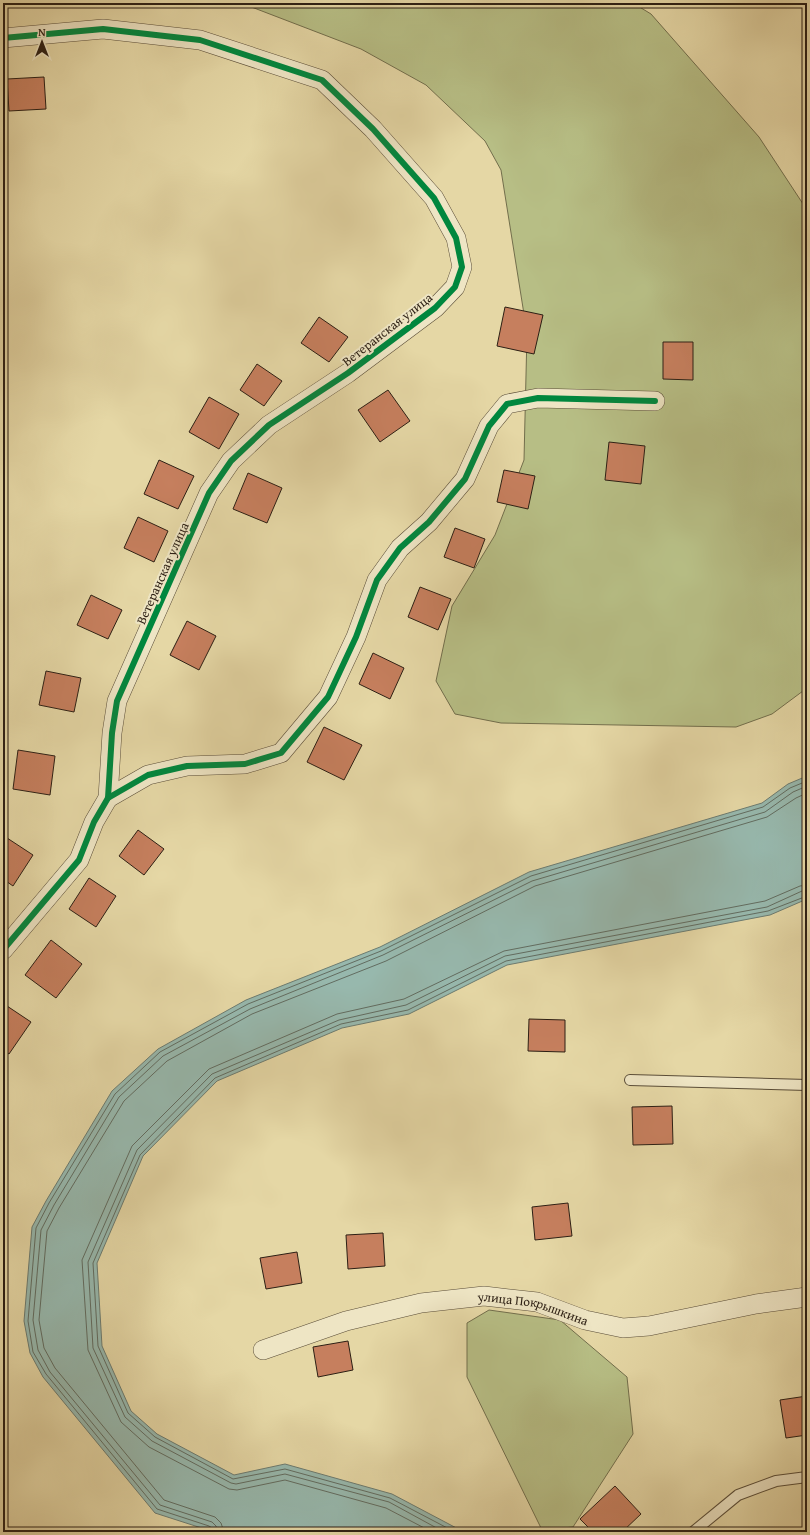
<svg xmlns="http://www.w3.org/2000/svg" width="810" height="1535" font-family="'Gentium Book Plus',serif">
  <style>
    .green { fill: #b7be85; stroke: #726e4c }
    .water { fill: #97b8ad; stroke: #6c7b70 }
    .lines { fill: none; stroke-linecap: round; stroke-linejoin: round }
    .shore { stroke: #626c60; stroke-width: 1 }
    .building { fill: #c67f5e; stroke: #2c1f14 }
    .lane-casing { stroke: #5a4d38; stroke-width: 12 }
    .street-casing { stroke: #5a4d38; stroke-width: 20 }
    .lane { stroke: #eee5c4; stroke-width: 10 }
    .street { stroke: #eee5c4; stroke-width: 19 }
    .cycleway-casing { stroke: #eee5c4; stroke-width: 8 }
    .cycleway { stroke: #00873e; stroke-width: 6 }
    .labels { text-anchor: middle; stroke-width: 4; stroke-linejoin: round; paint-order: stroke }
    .street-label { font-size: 13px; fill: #2c1f14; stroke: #eee5c4 }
  </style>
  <rect width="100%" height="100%" fill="#e5d7a5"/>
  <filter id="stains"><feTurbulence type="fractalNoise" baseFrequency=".005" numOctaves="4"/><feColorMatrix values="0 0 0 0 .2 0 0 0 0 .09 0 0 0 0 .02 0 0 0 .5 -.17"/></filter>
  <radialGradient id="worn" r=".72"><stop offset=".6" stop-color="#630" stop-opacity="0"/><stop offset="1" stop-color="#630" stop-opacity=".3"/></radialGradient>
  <g class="green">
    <path d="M 241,3 L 633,3 L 651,14 L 759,137 L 807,210 L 807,688 L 772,714 L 736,727 L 501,723 L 455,714 L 436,681 L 452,606 L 495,535 L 524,460 L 527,333 L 501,170 L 485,141 L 426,85 L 361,49 Z"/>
    <path d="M 489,1310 L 560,1320 L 627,1377 L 633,1434 L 573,1527 L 542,1530 L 467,1377 L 467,1323 Z"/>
  </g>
  <path class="water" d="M 807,776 L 807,899 L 770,915 L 507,965 L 409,1014 L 342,1028 L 217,1081 L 143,1156 L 97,1263 L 102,1346 L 131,1411 L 157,1434 L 234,1475 L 285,1464 L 392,1494 L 464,1532 L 214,1532 L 155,1513 L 43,1377 L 30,1353 L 24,1321 L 32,1227 L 46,1201 L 112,1091 L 158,1049 L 246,1000 L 380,947 L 529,872 L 762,803 L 788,784 Z"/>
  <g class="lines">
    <g class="shore">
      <path d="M 213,1532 L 212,1528 L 209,1526 L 157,1509 L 46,1374 L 33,1352 L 28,1321 L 36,1228 L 49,1203 L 115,1094 L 160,1052 L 248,1004 L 381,951 L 531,876 L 763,807 L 790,788 L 807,781"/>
      <path d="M 218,1532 L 216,1526 L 212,1522 L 160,1505 L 50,1372 L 38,1350 L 33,1320 L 41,1230 L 54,1205 L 119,1097 L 163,1056 L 250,1009 L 383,955 L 532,881 L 765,812 L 793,792 L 807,786"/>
      <path d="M 224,1532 L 221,1523 L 215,1517 L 164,1500 L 55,1368 L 44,1348 L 39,1320 L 47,1231 L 59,1208 L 124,1101 L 167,1061 L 252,1014 L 386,961 L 535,886 L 767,817 L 796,798 L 807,793"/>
      <path d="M 432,1532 L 386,1508 L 285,1480 L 237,1490 L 229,1489 L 149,1447 L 121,1422 L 88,1350 L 82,1260 L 132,1146 L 209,1069 L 337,1014 L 404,999 L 504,951 L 765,901 L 800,886 L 807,885"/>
      <path d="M 444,1532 L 389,1502 L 285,1474 L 236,1484 L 231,1483 L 152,1441 L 125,1417 L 93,1348 L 88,1262 L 137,1150 L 212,1074 L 339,1020 L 406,1005 L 505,956 L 767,907 L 802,891 L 807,891"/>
      <path d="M 455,1532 L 390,1498 L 285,1469 L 233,1479 L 155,1437 L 128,1413 L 98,1346 L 93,1263 L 140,1155 L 215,1078 L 341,1024 L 408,1010 L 506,961 L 768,911 L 807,896"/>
    </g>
  </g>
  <g class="building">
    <path d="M 44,77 L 46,109 L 9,111 L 7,79 Z"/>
    <path d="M 505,307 L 543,315 L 534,354 L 497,346 Z"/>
    <path d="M 319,317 L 348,337 L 329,362 L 301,343 Z"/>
    <path d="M 663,342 L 693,342 L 693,380 L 663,379 Z"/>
    <path d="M 257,364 L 282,381 L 264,406 L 240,390 Z"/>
    <path d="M 388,390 L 410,421 L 380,442 L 358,410 Z"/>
    <path d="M 209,397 L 239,414 L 219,449 L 189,432 Z"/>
    <path d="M 609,442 L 645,446 L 641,484 L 605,480 Z"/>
    <path d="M 159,460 L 194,476 L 178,509 L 144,494 Z"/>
    <path d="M 504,470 L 535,476 L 528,509 L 497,502 Z"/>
    <path d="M 248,473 L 282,488 L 267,523 L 233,509 Z"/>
    <path d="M 138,517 L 168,531 L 154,562 L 124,548 Z"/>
    <path d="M 455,528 L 485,539 L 474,568 L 444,557 Z"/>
    <path d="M 420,587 L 451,599 L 438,630 L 408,617 Z"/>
    <path d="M 91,595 L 122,610 L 108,639 L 77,625 Z"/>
    <path d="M 187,621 L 216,636 L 199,670 L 170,655 Z"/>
    <path d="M 373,653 L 404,668 L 390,699 L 359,684 Z"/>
    <path d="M 46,671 L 81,678 L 74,712 L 39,705 Z"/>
    <path d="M 324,727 L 362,745 L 344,780 L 307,762 Z"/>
    <path d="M 18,750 L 55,756 L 50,795 L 13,789 Z"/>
    <path d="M 138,830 L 164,849 L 144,875 L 119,856 Z"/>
    <path d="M 4,836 L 33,855 L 13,886 L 3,879 L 3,838 Z"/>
    <path d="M 89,878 L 116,896 L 96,927 L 69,909 Z"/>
    <path d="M 51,940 L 82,964 L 56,998 L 25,975 Z"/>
    <path d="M 4,1004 L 31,1022 L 9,1054 L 3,1050 Z"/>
    <path d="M 529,1019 L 565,1020 L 565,1052 L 528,1051 Z"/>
    <path d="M 672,1106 L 673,1144 L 633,1145 L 632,1107 Z"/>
    <path d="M 568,1203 L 572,1236 L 535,1240 L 532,1207 Z"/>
    <path d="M 383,1233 L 385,1266 L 348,1269 L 346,1235 Z"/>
    <path d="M 297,1252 L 302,1283 L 266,1289 L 260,1258 Z"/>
    <path d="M 348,1341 L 353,1370 L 318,1377 L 313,1347 Z"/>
    <path d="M 807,1396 L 807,1435 L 786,1438 L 780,1400 Z"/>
    <path d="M 615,1486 L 641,1514 L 622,1532 L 593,1532 L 580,1519 Z"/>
  </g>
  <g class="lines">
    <defs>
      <g id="lane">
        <path d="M 630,1080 L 807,1085"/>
        <path d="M 693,1532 L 738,1495 L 776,1481 L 807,1477"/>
      </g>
      <g id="street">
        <path d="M 3,38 L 103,29 L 200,40 L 322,80 L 373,129 L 434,198 L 456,238 L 462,267 L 455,287 L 435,308 L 348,373 L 269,425 L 231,461 L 209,493 L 117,701 L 112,733 L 108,798 L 94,822 L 79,860 L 3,950"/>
        <path d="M 108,798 L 148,775 L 187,766 L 245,764 L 281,753 L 328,697 L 356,637 L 377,580 L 400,548 L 429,522 L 465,479 L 489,426 L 507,404 L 538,398 L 655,401"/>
        <path id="s1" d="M 263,1350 L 346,1321 L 421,1303 L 484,1296 L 537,1302 L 585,1320 L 623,1328 L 649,1326 L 756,1304 L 807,1297"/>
      </g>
    </defs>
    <use href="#lane" class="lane-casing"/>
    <use href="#street" class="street-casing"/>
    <use href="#lane" class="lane"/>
    <use href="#street" class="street"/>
    <defs>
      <g id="cycleway">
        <path d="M 3,38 L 103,29 L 200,40 L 322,80 L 373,129 L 434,198 L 456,238 L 462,267 L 455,287 L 435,308 L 348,373 L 269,425 L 231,461 L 209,493 L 117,701 L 112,733 L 108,798 L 94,822 L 79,860 L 3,950"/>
        <path d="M 108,798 L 148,775 L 187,766 L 245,764 L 281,753 L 328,697 L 356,637 L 377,580 L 400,548 L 429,522 L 465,479 L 489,426 L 507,404 L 538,398 L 655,401"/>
      </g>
    </defs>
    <use href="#cycleway" class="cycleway-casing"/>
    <use href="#cycleway" class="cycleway"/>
  </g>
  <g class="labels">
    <g class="street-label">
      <text transform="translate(387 329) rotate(-38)" y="5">Ветеранская улица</text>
      <text transform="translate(162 573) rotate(-66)" y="5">Ветеранская улица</text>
      <text dy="5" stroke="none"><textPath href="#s1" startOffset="279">улица Покрышкина</textPath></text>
    </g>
  </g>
  <rect width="810" height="1535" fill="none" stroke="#e5d7a5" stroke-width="16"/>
  <rect x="4" y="4" width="802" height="1527" fill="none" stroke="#2c1f14" stroke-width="2"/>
  <rect x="8" y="8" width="794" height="1519" fill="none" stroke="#2c1f14"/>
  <g transform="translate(42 42)" stroke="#eee5c4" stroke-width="3" paint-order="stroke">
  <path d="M0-3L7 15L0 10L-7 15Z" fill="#2c1f14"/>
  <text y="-6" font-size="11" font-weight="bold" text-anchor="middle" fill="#2c1f14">N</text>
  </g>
  <rect width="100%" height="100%" filter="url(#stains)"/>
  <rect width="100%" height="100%" fill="url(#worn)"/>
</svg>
